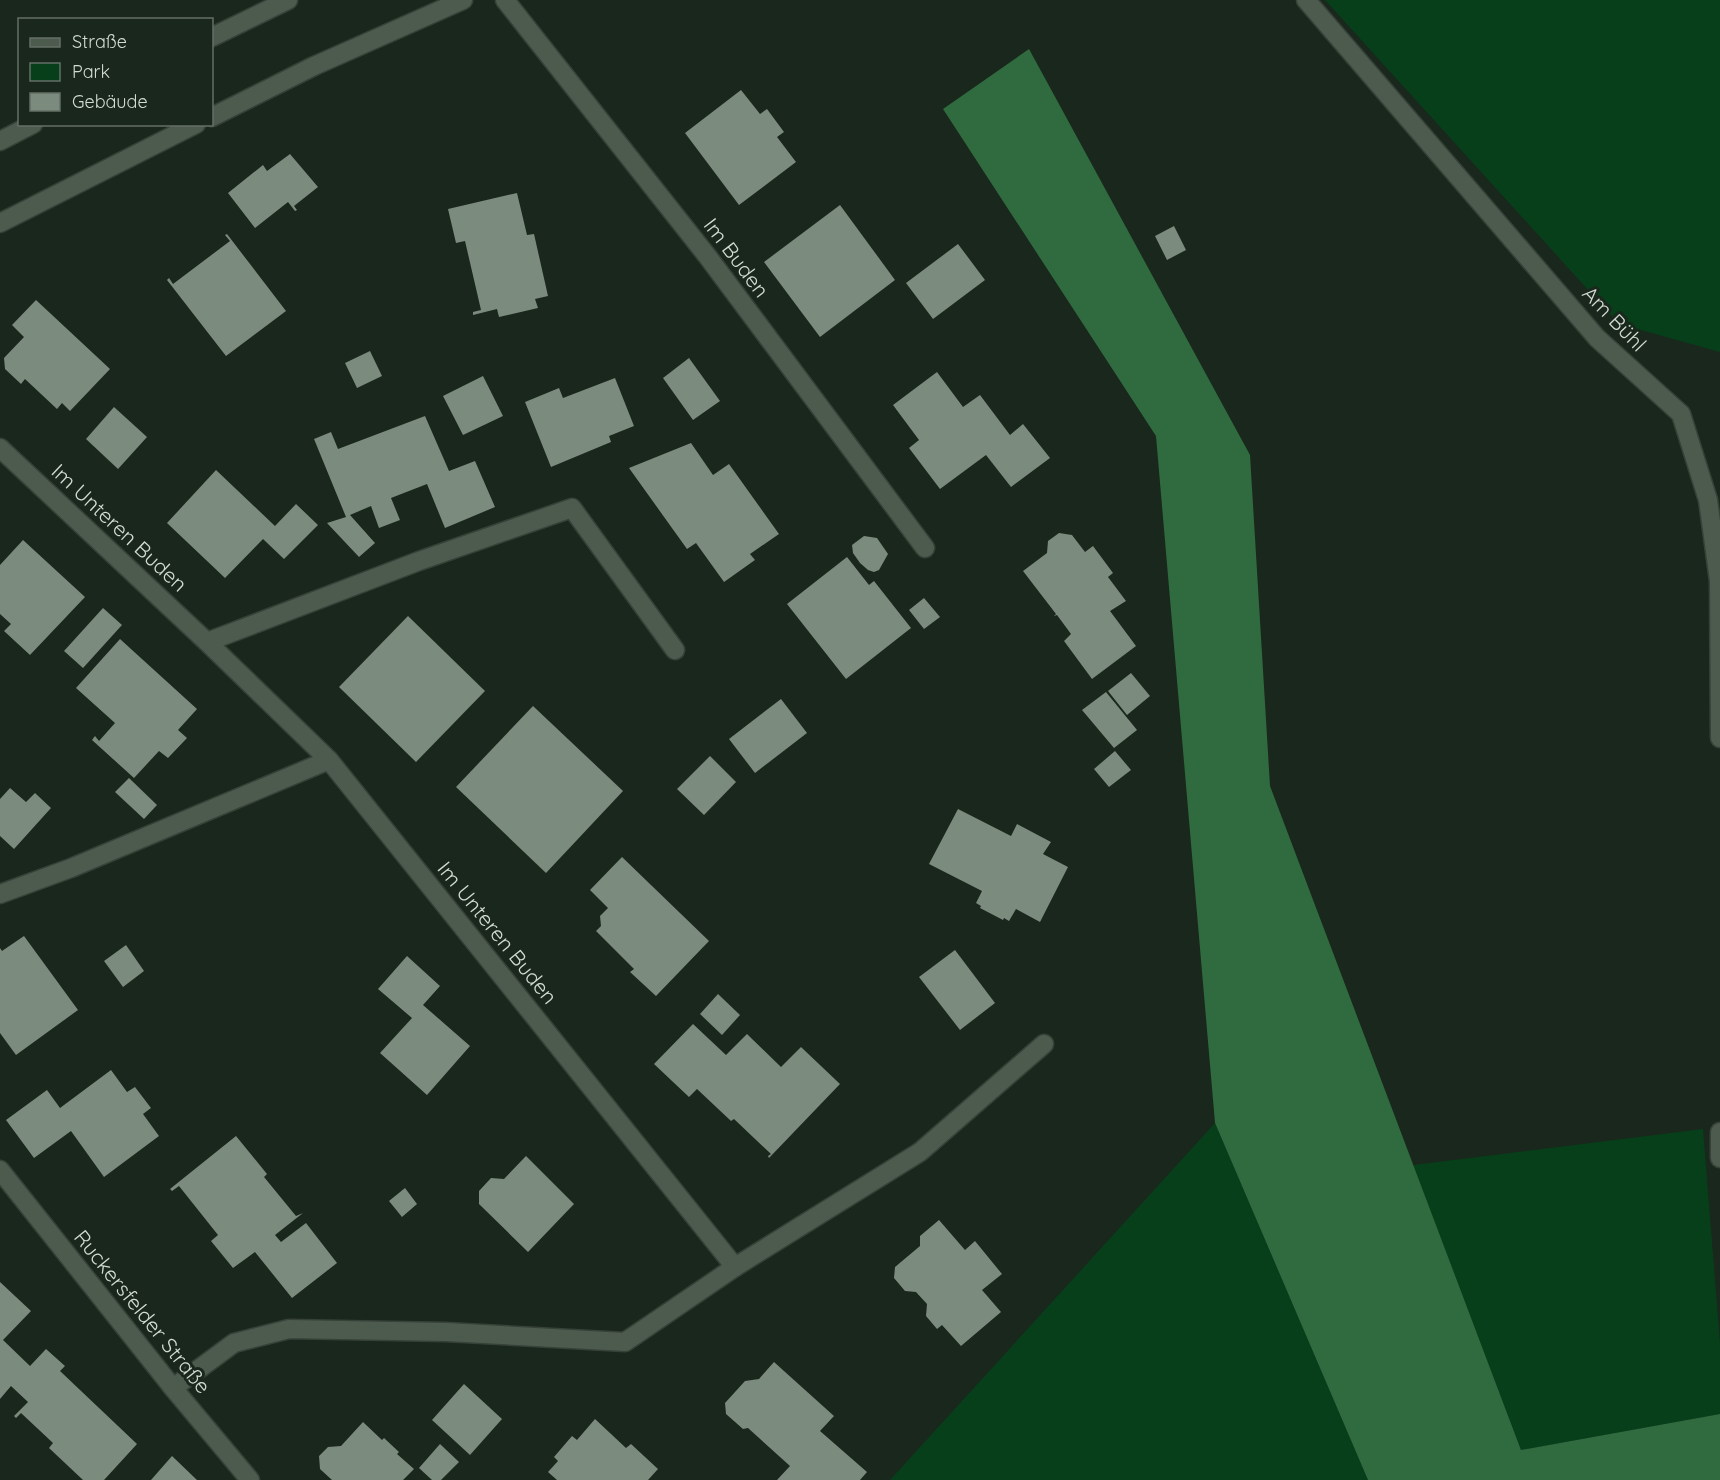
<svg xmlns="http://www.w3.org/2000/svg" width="1720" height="1480" font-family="Quicksand,sans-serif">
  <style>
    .green { fill: #073f1b }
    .forest { fill: #2f6b3f }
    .building { fill: #7b8b7d }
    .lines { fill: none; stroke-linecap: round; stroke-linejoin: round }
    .minor-casing { stroke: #364138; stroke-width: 21 }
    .tertiary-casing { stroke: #364138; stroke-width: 21 }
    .minor { stroke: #4c5b4e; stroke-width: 18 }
    .tertiary { stroke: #4c5b4e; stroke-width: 18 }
    .labels { text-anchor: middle; stroke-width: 6; stroke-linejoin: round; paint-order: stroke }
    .street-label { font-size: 21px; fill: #d3dcd4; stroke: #1a271c }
  </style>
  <rect width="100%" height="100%" fill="#1a271c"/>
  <g class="green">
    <path d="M 1325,0 L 1720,0 L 1720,352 L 1619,324 Z"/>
    <path d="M 1215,1123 L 1368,1480 L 890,1480 Z"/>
    <path d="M 1703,1129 L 1720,1343 L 1720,1414 L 1521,1450 L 1413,1165 Z"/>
  </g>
  <path class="forest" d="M 1029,49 L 1250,455 L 1270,786 L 1521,1450 L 1720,1414 L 1720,1480 L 1368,1480 L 1215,1123 L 1156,436 L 943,109 Z"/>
  <g class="building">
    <path d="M 741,90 L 760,114 L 767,109 L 784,132 L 777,137 L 796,162 L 739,205 L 685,133 Z"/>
    <path d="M 290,154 L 318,187 L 294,206 L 297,210 L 295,211 L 288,202 L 255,228 L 228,193 L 263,165 L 267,171 Z"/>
    <path d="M 517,193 L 527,235 L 534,234 L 548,296 L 535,299 L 538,308 L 499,317 L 497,309 L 473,315 L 473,312 L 481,310 L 465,241 L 456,243 L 448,209 Z"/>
    <path d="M 840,205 L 895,280 L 820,337 L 764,262 Z"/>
    <path d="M 1174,226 L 1186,250 L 1167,260 L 1155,236 Z"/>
    <path d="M 227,234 L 286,311 L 226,356 L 167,280 L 169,278 L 173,284 L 230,241 L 225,235 Z"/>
    <path d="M 958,244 L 985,280 L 933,319 L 906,283 Z"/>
    <path d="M 36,300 L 110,369 L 70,411 L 62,403 L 57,409 L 25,379 L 21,384 L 5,369 L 4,358 L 24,337 L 12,325 Z"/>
    <path d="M 370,351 L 382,376 L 357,388 L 345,363 Z"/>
    <path d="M 689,358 L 720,401 L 693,420 L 663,378 Z"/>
    <path d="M 937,372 L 963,407 L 980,395 L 1010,435 L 1023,424 L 1050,458 L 1011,487 L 986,455 L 940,489 L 909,448 L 919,440 L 893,405 Z"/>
    <path d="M 483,376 L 503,416 L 463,435 L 443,396 Z"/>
    <path d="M 615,378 L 634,426 L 609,436 L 611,442 L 551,467 L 525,402 L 559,388 L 563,398 Z"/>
    <path d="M 114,407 L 147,437 L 118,469 L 86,439 Z"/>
    <path d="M 425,416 L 449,471 L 475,461 L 495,507 L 445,528 L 427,484 L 391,498 L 400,520 L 379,528 L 371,506 L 350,515 L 375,543 L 359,557 L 327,523 L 346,517 L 314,439 L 331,432 L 338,449 Z"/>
    <path d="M 691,443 L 713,475 L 729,464 L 779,534 L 750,554 L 755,560 L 724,582 L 696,543 L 687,549 L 629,468 Z"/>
    <path d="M 216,470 L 275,526 L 296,504 L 318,525 L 284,559 L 263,539 L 225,578 L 167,523 Z"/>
    <path d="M 1059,533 L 1072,535 L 1085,552 L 1093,546 L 1113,573 L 1108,577 L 1126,601 L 1110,611 L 1136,646 L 1092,679 L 1064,641 L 1071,634 L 1057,615 L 1054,616 L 1056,614 L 1023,571 L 1047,553 L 1048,541 Z"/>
    <path d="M 864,536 L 877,538 L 888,554 L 879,570 L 874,572 L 868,570 L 860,563 L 853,553 L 852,545 Z"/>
    <path d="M 23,540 L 85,597 L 30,655 L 4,631 L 11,624 L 0,614 L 0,565 Z"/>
    <path d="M 847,557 L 869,585 L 874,581 L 911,628 L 846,679 L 787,604 Z"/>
    <path d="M 924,598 L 940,617 L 924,629 L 909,610 Z"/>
    <path d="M 103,608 L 122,625 L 83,668 L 64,651 Z"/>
    <path d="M 408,616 L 485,691 L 416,762 L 339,687 Z"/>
    <path d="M 120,639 L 197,709 L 178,730 L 187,738 L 168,758 L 159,751 L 134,778 L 92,740 L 95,736 L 99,741 L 115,723 L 76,688 Z"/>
    <path d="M 1131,673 L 1150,696 L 1127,715 L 1108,691 Z"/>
    <path d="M 1106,692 L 1137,730 L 1114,748 L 1082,710 Z"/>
    <path d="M 781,699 L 807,733 L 755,773 L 729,739 Z"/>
    <path d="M 533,706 L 623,791 L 546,873 L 456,787 Z"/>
    <path d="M 1115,751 L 1131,770 L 1109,787 L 1094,769 Z"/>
    <path d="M 710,756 L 736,782 L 704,815 L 677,789 Z"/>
    <path d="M 129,778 L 157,805 L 144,819 L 115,792 Z"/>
    <path d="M 10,788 L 26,802 L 35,793 L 51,808 L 14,849 L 0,836 L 0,799 Z"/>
    <path d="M 958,809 L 1011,836 L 1017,824 L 1051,842 L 1043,854 L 1068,867 L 1040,922 L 1016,909 L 1009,921 L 1004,918 L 1003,920 L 980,908 L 981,906 L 976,903 L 982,891 L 929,864 Z"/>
    <path d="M 622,857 L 709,941 L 656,996 L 630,972 L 634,969 L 596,931 L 601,926 L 600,916 L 608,908 L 590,890 Z"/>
    <path d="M 24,936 L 78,1010 L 16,1055 L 0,1033 L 0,948 L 2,951 Z"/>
    <path d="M 126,945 L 144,971 L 123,987 L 104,961 Z"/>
    <path d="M 955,950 L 995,1003 L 960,1030 L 919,977 Z"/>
    <path d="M 407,956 L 440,986 L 423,1005 L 470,1046 L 427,1095 L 380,1053 L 412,1018 L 378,989 Z"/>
    <path d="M 718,994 L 740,1015 L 722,1035 L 700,1014 Z"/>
    <path d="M 693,1024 L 726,1055 L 747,1034 L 781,1067 L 801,1047 L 840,1084 L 769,1158 L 768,1156 L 771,1154 L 734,1119 L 731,1121 L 697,1089 L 689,1097 L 654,1064 Z"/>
    <path d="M 111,1070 L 127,1092 L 135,1087 L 151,1108 L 143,1114 L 159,1136 L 104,1177 L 71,1131 L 34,1158 L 6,1120 L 47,1090 L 60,1108 Z"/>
    <path d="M 236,1136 L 267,1174 L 264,1177 L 296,1216 L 303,1213 L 275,1235 L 281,1242 L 306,1223 L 337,1263 L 292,1298 L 255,1252 L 233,1268 L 211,1241 L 218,1235 L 179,1186 L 172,1191 L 170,1189 Z"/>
    <path d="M 526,1156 L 574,1204 L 528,1252 L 479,1204 L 479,1191 L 491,1178 L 504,1179 Z"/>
    <path d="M 405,1188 L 417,1204 L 402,1217 L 389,1201 Z"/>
    <path d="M 939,1220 L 965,1250 L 975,1241 L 1002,1274 L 982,1290 L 1001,1312 L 961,1346 L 942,1325 L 937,1329 L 926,1316 L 927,1304 L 916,1292 L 905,1291 L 894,1278 L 895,1267 L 920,1246 L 920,1236 Z"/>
    <path d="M 0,1282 L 31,1311 L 3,1340 L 30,1366 L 46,1349 L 65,1366 L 60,1371 L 137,1444 L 104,1480 L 83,1480 L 49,1448 L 53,1443 L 21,1413 L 16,1418 L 14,1416 L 28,1402 L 11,1386 L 0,1399 Z"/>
    <path d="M 774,1362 L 834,1416 L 820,1431 L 867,1472 L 860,1480 L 777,1480 L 790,1466 L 748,1428 L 743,1429 L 726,1414 L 725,1403 L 745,1381 L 759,1379 Z"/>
    <path d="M 464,1384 L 502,1419 L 470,1455 L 432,1420 Z"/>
    <path d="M 595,1419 L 626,1448 L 631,1444 L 658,1469 L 648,1480 L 557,1480 L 548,1472 L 558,1461 L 554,1457 L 572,1436 L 577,1440 Z"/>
    <path d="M 363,1422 L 382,1440 L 384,1438 L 399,1452 L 397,1454 L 414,1469 L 403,1480 L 332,1480 L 320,1469 L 319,1456 L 328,1447 L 341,1446 Z"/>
    <path d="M 440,1444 L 459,1462 L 441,1480 L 432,1480 L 419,1468 Z"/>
    <path d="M 172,1456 L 197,1480 L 151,1480 Z"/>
  </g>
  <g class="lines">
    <defs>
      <g id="minor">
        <path d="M 505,0 L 708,257 L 925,548"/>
        <path d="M 1306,0 L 1597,338 L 1681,414 L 1708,500 L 1719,581 L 1720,738"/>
        <path d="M 212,117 L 314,66 L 463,0"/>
        <path d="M 0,223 L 196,124"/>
        <path d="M 0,448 L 207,642 L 329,760 L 735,1267 L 625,1342 L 446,1332 L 289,1329 L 234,1343 L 173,1388"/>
        <path d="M 207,642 L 419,561 L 572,508 L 675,650"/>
        <path d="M 0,894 L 71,868 L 329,760"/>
        <path d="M 1720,1132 L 1720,1158"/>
        <path d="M 0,1170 L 173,1388 L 250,1480"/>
        <path d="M 735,1267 L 920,1152 L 1044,1044"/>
      </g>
      <g id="tertiary">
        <path d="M 212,37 L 288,0"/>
        <path d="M 0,141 L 33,124"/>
      </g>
    </defs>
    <use href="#minor" class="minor-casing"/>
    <use href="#tertiary" class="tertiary-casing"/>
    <use href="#minor" class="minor"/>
    <use href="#tertiary" class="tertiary"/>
  </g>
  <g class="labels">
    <g class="street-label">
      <text transform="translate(736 258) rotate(53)" y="7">Im Buden</text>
      <text transform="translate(1614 319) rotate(46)" y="7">Am Bühl</text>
      <text transform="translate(119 528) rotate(43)" y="7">Im Unteren Buden</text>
      <text transform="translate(497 933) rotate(51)" y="7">Im Unteren Buden</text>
      <text transform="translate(142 1312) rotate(51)" y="7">Ruckersfelder Straße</text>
    </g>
  </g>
  <rect x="18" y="18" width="195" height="108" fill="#1a271c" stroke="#646f66" stroke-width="1.5"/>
  <rect x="30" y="38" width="30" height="9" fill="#4c5b4e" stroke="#646f66" stroke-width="1.5"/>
  <text x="72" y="48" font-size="18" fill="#d3dcd4">Straße</text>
  <rect x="30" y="63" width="30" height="18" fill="#073f1b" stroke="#646f66" stroke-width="1.5"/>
  <text x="72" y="78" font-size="18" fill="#d3dcd4">Park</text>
  <rect x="30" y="93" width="30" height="18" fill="#7b8b7d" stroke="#646f66" stroke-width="1.5"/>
  <text x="72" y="108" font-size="18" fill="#d3dcd4">Gebäude</text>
</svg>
